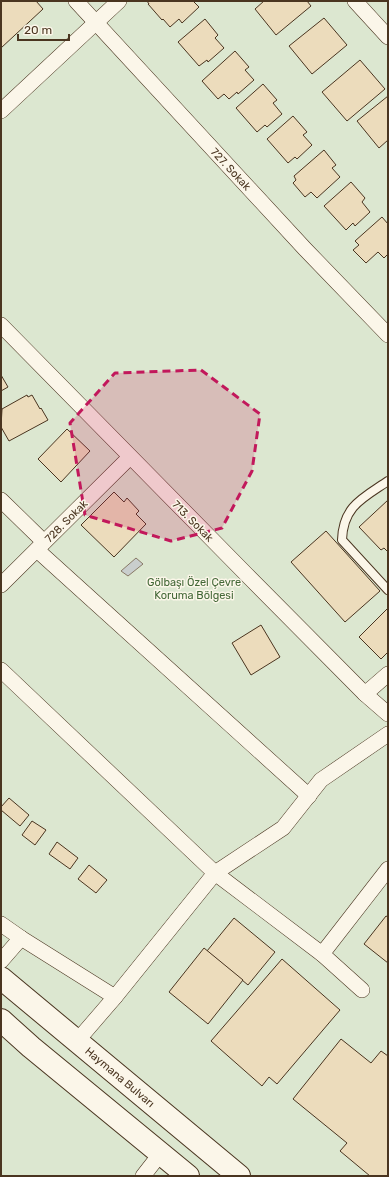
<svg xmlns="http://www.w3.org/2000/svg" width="389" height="1177" font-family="Rubik,sans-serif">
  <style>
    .green { fill: #dce7d0; stroke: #887966 }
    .water { fill: #c9cecd; stroke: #887966 }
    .building { fill: #ecdcbc; stroke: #4a3520 }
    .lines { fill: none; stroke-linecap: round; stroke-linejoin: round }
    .service-casing { stroke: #4a3520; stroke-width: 10 }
    .minor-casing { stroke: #4a3520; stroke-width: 16 }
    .trunk-casing { stroke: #4a3520; stroke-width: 24 }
    .service { stroke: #fbf6e9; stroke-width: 8 }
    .minor { stroke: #fbf6e9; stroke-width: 15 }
    .trunk { stroke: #fbf6e9; stroke-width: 22 }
    .marked { fill: #c2185b; fill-opacity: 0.2; stroke: #c2185b; stroke-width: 3; stroke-dasharray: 8 5; stroke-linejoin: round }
    .labels { text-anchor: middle; stroke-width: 3; stroke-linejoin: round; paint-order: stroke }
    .street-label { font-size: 11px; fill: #4a3520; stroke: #fbf6e9 }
    .park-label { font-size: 11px; fill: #436837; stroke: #fbf6e9 }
  </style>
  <rect width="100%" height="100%" fill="#fbf6e9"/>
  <rect class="green" x="1" y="1" width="387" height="1175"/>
  <path class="water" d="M 136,558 L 143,564 L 128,576 L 121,571 Z"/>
  <g class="building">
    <path d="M 1,1 L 36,1 L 43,9 L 1,48 Z"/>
    <path d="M 147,1 L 193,1 L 199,7 L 182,23 L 179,19 L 170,27 L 163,19 L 162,20 L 148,4 L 149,4 Z"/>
    <path d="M 264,1 L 307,1 L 311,6 L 276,35 L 255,9 Z"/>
    <path d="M 324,18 L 347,45 L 312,74 L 289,46 Z"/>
    <path d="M 205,19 L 218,35 L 215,38 L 224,48 L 208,62 L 207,60 L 199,66 L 178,42 Z"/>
    <path d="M 235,51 L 249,67 L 245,70 L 254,80 L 238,94 L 237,92 L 229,99 L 224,94 L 218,99 L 202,81 Z"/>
    <path d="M 360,60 L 385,89 L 347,121 L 322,92 Z"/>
    <path d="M 263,84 L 277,100 L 273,103 L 282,114 L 267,127 L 265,125 L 257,132 L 236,108 Z"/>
    <path d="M 388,96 L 388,140 L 379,148 L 357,121 Z"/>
    <path d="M 293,116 L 307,132 L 303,135 L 312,145 L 297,159 L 295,157 L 288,163 L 267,139 Z"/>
    <path d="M 324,150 L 336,165 L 332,168 L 340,177 L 317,198 L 311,192 L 305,197 L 293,183 L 296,180 L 294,176 Z"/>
    <path d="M 351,182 L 365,198 L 362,202 L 370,212 L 355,226 L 353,223 L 346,230 L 324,206 Z"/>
    <path d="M 382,217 L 388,224 L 388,254 L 384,258 L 378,252 L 366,263 L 353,250 L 359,245 L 355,241 Z"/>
    <path d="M 1,375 L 8,387 L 1,391 Z"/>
    <path d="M 27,395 L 28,397 L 32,395 L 40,409 L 41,408 L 48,420 L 9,441 L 1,427 L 2,409 Z"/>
    <path d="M 67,429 L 90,451 L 61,482 L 38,459 Z"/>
    <path d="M 114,492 L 124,502 L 127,498 L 139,511 L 136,514 L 146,524 L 114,557 L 81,525 Z"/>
    <path d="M 388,500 L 388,552 L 384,548 L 381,550 L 359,527 Z"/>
    <path d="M 326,531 L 380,591 L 345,622 L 291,562 Z"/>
    <path d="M 388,608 L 388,652 L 381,659 L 359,637 Z"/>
    <path d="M 261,625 L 280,657 L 251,675 L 232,643 Z"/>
    <path d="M 9,798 L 29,815 L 20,826 L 1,810 L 1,807 Z"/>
    <path d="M 32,821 L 46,830 L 35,845 L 22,835 Z"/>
    <path d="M 57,842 L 78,858 L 70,869 L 49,854 Z"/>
    <path d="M 89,865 L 107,880 L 96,893 L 78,879 Z"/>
    <path d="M 386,916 L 388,917 L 388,963 L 364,944 Z"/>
    <path d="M 234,918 L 275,952 L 248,985 L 207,951 Z"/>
    <path d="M 204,948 L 243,980 L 208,1024 L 169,992 Z"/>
    <path d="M 282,959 L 340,1010 L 277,1084 L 269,1077 L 262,1086 L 211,1041 Z"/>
    <path d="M 341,1039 L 371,1063 L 381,1051 L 388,1056 L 388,1176 L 370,1176 L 340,1151 L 347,1143 L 293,1099 Z"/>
  </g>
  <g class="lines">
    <defs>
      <path id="service" d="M 388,481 C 363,498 343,506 342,540 L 388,590"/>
      <g id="minor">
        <path d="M 76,1 L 305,249 L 388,335"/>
        <path d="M 355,1 L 388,37"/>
        <path d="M 1,111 L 119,1"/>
        <path d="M 1,325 L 246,574 L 365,694 L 388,714"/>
        <path d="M 1,500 L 44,542"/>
        <path d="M 37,550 L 309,796"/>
        <path d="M 1,585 L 130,457"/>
        <path d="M 1,670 L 215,873 L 322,954 L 362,990"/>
        <path d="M 365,694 L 388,674"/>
        <path d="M 1,924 L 21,938 L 115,997"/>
        <path d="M 322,954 L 388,869"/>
        <path d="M 1,961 L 21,938"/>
        <path d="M 77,1041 L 115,997 L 215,873 L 283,828 L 321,780 L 388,734"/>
        <path d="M 143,1176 L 161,1153"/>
      </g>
      <g id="trunk">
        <path d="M 1,978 L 239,1176"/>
        <path d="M 1,1020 L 31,1047 L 188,1176"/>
      </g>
    </defs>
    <use href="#service" class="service-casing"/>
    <use href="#minor" class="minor-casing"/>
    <use href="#trunk" class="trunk-casing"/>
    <use href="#service" class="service"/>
    <use href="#minor" class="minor"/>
    <use href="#trunk" class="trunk"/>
  </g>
  <path class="marked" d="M 201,370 L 260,414 L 252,471 L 222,528 L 171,541 L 85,515 L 70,423 L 115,373 Z"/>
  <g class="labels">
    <g class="street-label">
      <text transform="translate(231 169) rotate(47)" y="4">727. Sokak</text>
      <text transform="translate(66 521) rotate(-45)" y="4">728. Sokak</text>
      <text transform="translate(193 521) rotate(45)" y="4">713. Sokak</text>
      <text transform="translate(120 1077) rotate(40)" y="4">Haymana Bulvarı</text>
    </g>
    <g class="park-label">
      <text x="194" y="586">Gölbaşı Özel Çevre<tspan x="194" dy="13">Koruma Bölgesi</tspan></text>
    </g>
  </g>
  <rect width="389" height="1177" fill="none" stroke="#4a3520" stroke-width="4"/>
  <path d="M18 34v6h51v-6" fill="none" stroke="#4a3520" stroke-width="2"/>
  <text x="24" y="34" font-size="12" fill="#4a3520" stroke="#fbf6e9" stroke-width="3" paint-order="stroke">20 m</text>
</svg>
